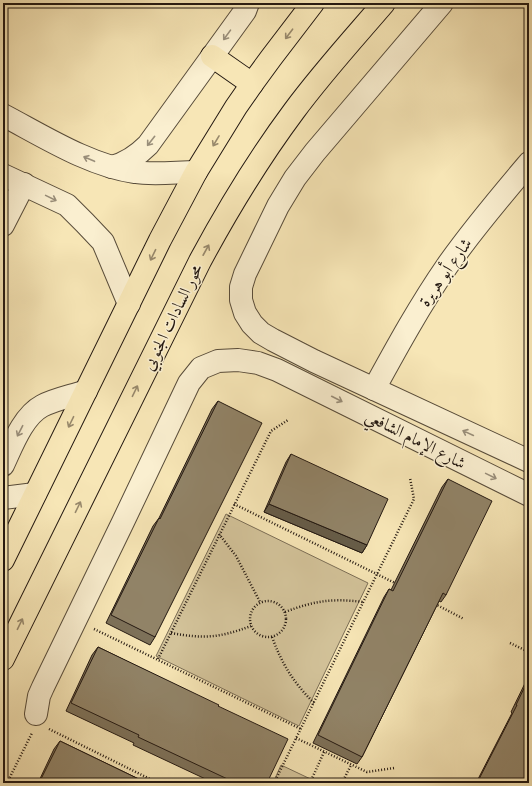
<svg xmlns="http://www.w3.org/2000/svg" width="532" height="786" font-family="'IM FELL DW Pica',Amiri,serif">
  <style>
    .green { fill: #d3c39a; stroke: #7b6e56 }
    .lines { fill: none; stroke-linecap: round; stroke-linejoin: round }
    .minor-casing { stroke: #584c3a; stroke-width: 24 }
    .major-casing { stroke: #231811; stroke-width: 24 }
    .path { stroke: #231811; stroke-width: 2.5; stroke-dasharray: 1 2; stroke-linecap: butt }
    .minor { stroke: #faefd0; stroke-width: 22 }
    .major { stroke: #f7e6b6; stroke-width: 22 }
    .wall { fill: #7d7159; stroke: #231811 }
    .shaded-wall { fill: #665c48; stroke: #231811 }
    .building { fill: #918367; stroke: #231811 }
    .oneway { stroke: #98896c }
    .oneway2 { stroke: #998e7a }
    .labels { text-anchor: middle; stroke-width: 3; stroke-linejoin: round; paint-order: stroke }
    .street-label { font-size: 17px; fill: #231811; stroke: #faefd0 }
  </style>
  <rect width="100%" height="100%" fill="#f7e6b6"/>
  <filter id="stains"><feTurbulence type="fractalNoise" baseFrequency=".005" numOctaves="4"/><feColorMatrix values="0 0 0 0 .2 0 0 0 0 .09 0 0 0 0 .02 0 0 0 .5 -.17"/></filter>
  <radialGradient id="worn" r=".72"><stop offset=".6" stop-color="#630" stop-opacity="0"/><stop offset="1" stop-color="#630" stop-opacity=".3"/></radialGradient>
  <g class="green">
    <path d="M 226,514 L 368,583 L 299,726 L 156,656 Z"/>
    <path d="M 281,765 L 319,783 L 273,783 Z"/>
  </g>
  <g class="lines">
    <defs>
      <g id="minor">
        <path d="M 442,3 L 315,152 L 295,178 L 278,206 L 245,274 L 241,287 L 241,300 L 245,313 L 252,324 L 261,333 L 273,340 L 314,361 L 529,461"/>
        <path d="M 3,115 C 43,136 90,166 135,172 C 152,175 178,172 196,172"/>
        <path d="M 112,167 C 127,163 137,156 148,145 L 245,11 L 248,3"/>
        <path d="M 3,175 L 67,205 L 85,223 L 103,242 L 129,304"/>
        <path d="M 3,225 L 24,184"/>
        <path d="M 374,389 C 397,347 420,305 447,266 C 472,230 501,196 529,163"/>
        <path d="M 3,465 C 12,446 23,416 42,406 C 55,399 72,396 86,391"/>
        <path d="M 3,498 L 35,494"/>
        <path d="M 36,714 L 39,696 L 43,687 L 123,522 L 189,383 L 201,368 L 218,361 L 238,360 L 258,363 L 277,370 L 529,495"/>
      </g>
      <g id="major">
        <path d="M 212,56 L 252,84"/>
        <path d="M 3,560 L 160,240 L 196,172 L 236,107 L 252,84 L 271,58 L 313,3"/>
        <path d="M 3,659 L 200,261 C 228,209 259,158 294,111 C 322,73 354,38 384,3"/>
      </g>
    </defs>
    <use href="#minor" class="minor-casing"/>
    <use href="#major" class="major-casing"/>
    <g class="path">
      <path d="M 234,504 L 397,584"/>
      <path d="M 219,534 L 236,556 L 260,602"/>
      <circle cx="268" cy="619" r="18"/>
      <path d="M 435,604 L 464,619"/>
      <path d="M 285,612 C 314,601 332,598 363,602"/>
      <path d="M 94,629 L 301,729"/>
      <path d="M 171,633 C 204,639 219,638 251,626"/>
      <path d="M 272,637 C 282,664 293,682 314,703"/>
      <path d="M 510,643 L 529,652"/>
      <path d="M 158,659 L 271,431 L 288,420"/>
      <path d="M 49,729 L 158,783"/>
      <path d="M 296,738 L 367,772 L 394,768"/>
      <path d="M 7,783 L 32,733"/>
      <path d="M 274,783 L 414,499 L 410,478"/>
      <path d="M 310,783 L 324,752"/>
      <path d="M 342,783 L 351,765"/>
    </g>
    <use href="#minor" class="minor"/>
    <use href="#major" class="major"/>
  </g>
  <g class="wall">
    <path d="M 218,401 L 155,637 L 150,645 L 106,623 L 153,526 L 159,518 L 212,409 Z"/>
    <path d="M 291,454 L 367,545 L 362,553 L 264,512 L 286,462 Z"/>
    <path d="M 448,479 L 446,595 L 441,602 L 439,601 L 362,757 L 357,764 L 313,743 L 384,597 L 389,589 L 391,590 L 442,487 Z"/>
    <path d="M 98,647 L 218,706 L 267,783 L 214,783 L 133,745 L 134,743 L 66,711 L 92,655 Z"/>
    <path d="M 529,675 L 529,783 L 476,783 L 512,713 L 511,712 Z"/>
    <path d="M 60,741 L 147,783 L 38,783 L 54,749 Z"/>
  </g>
  <path class="shaded-wall" d="M 269,504 L 367,545 L 362,553 L 264,512 Z"/>
  <g class="building">
    <path d="M 218,401 L 262,423 L 155,637 L 111,615 L 159,518 L 160,519 Z"/>
    <path d="M 291,454 L 388,499 L 367,545 L 269,504 Z"/>
    <path d="M 448,479 L 492,501 L 446,595 L 443,593 L 362,757 L 318,735 L 389,589 L 393,591 Z"/>
    <path d="M 98,647 L 219,705 L 218,706 L 288,739 L 267,783 L 236,783 L 138,737 L 139,735 L 71,703 Z"/>
    <path d="M 529,678 L 529,783 L 477,783 L 517,705 L 516,705 Z"/>
    <path d="M 60,741 L 147,783 L 39,783 Z"/>
    <path d="M 357,779 L 364,783 L 356,783 Z"/>
  </g>
  <defs><path id="oneway-shaft" d="M-6 0H5M1.5-3L5.5 0L1.5 3" fill="none" stroke-width="1.6" stroke-linecap="round" stroke-linejoin="round"/></defs>
  <g class="oneway">
    <use href="#oneway-shaft" transform="translate(289 34) rotate(127)"/>
    <use href="#oneway-shaft" transform="translate(216 141) rotate(121)"/>
    <use href="#oneway-shaft" transform="translate(206 250) rotate(-61)"/>
    <use href="#oneway-shaft" transform="translate(153 255) rotate(116)"/>
    <use href="#oneway-shaft" transform="translate(135 391) rotate(-64)"/>
    <use href="#oneway-shaft" transform="translate(71 422) rotate(116)"/>
    <use href="#oneway-shaft" transform="translate(78 507) rotate(-64)"/>
    <use href="#oneway-shaft" transform="translate(20 624) rotate(-64)"/>
  </g>
  <g class="oneway2">
    <use href="#oneway-shaft" transform="translate(227 35) rotate(126)"/>
    <use href="#oneway-shaft" transform="translate(151 141) rotate(128)"/>
    <use href="#oneway-shaft" transform="translate(89 159) rotate(-157)"/>
    <use href="#oneway-shaft" transform="translate(51 198) rotate(26)"/>
    <use href="#oneway-shaft" transform="translate(337 399) rotate(27)"/>
    <use href="#oneway-shaft" transform="translate(20 431) rotate(117)"/>
    <use href="#oneway-shaft" transform="translate(468 433) rotate(-155)"/>
    <use href="#oneway-shaft" transform="translate(491 476) rotate(26)"/>
  </g>
  <g class="labels">
    <g class="street-label">
      <text transform="translate(445 272) rotate(-55)" y="6">شارع أبو هريرة</text>
      <text transform="translate(172 317) rotate(-64)" y="6">محور السادات الجنوبي</text>
      <text transform="translate(416 439) rotate(27)" y="6">شارع الإمام الشافعي</text>
    </g>
  </g>
  <rect width="532" height="786" fill="none" stroke="#f7e6b6" stroke-width="16"/>
  <rect x="4" y="4" width="524" height="778" fill="none" stroke="#231811" stroke-width="2"/>
  <rect x="8" y="8" width="516" height="770" fill="none" stroke="#231811"/>
  <rect width="100%" height="100%" filter="url(#stains)"/>
  <rect width="100%" height="100%" fill="url(#worn)"/>
</svg>
